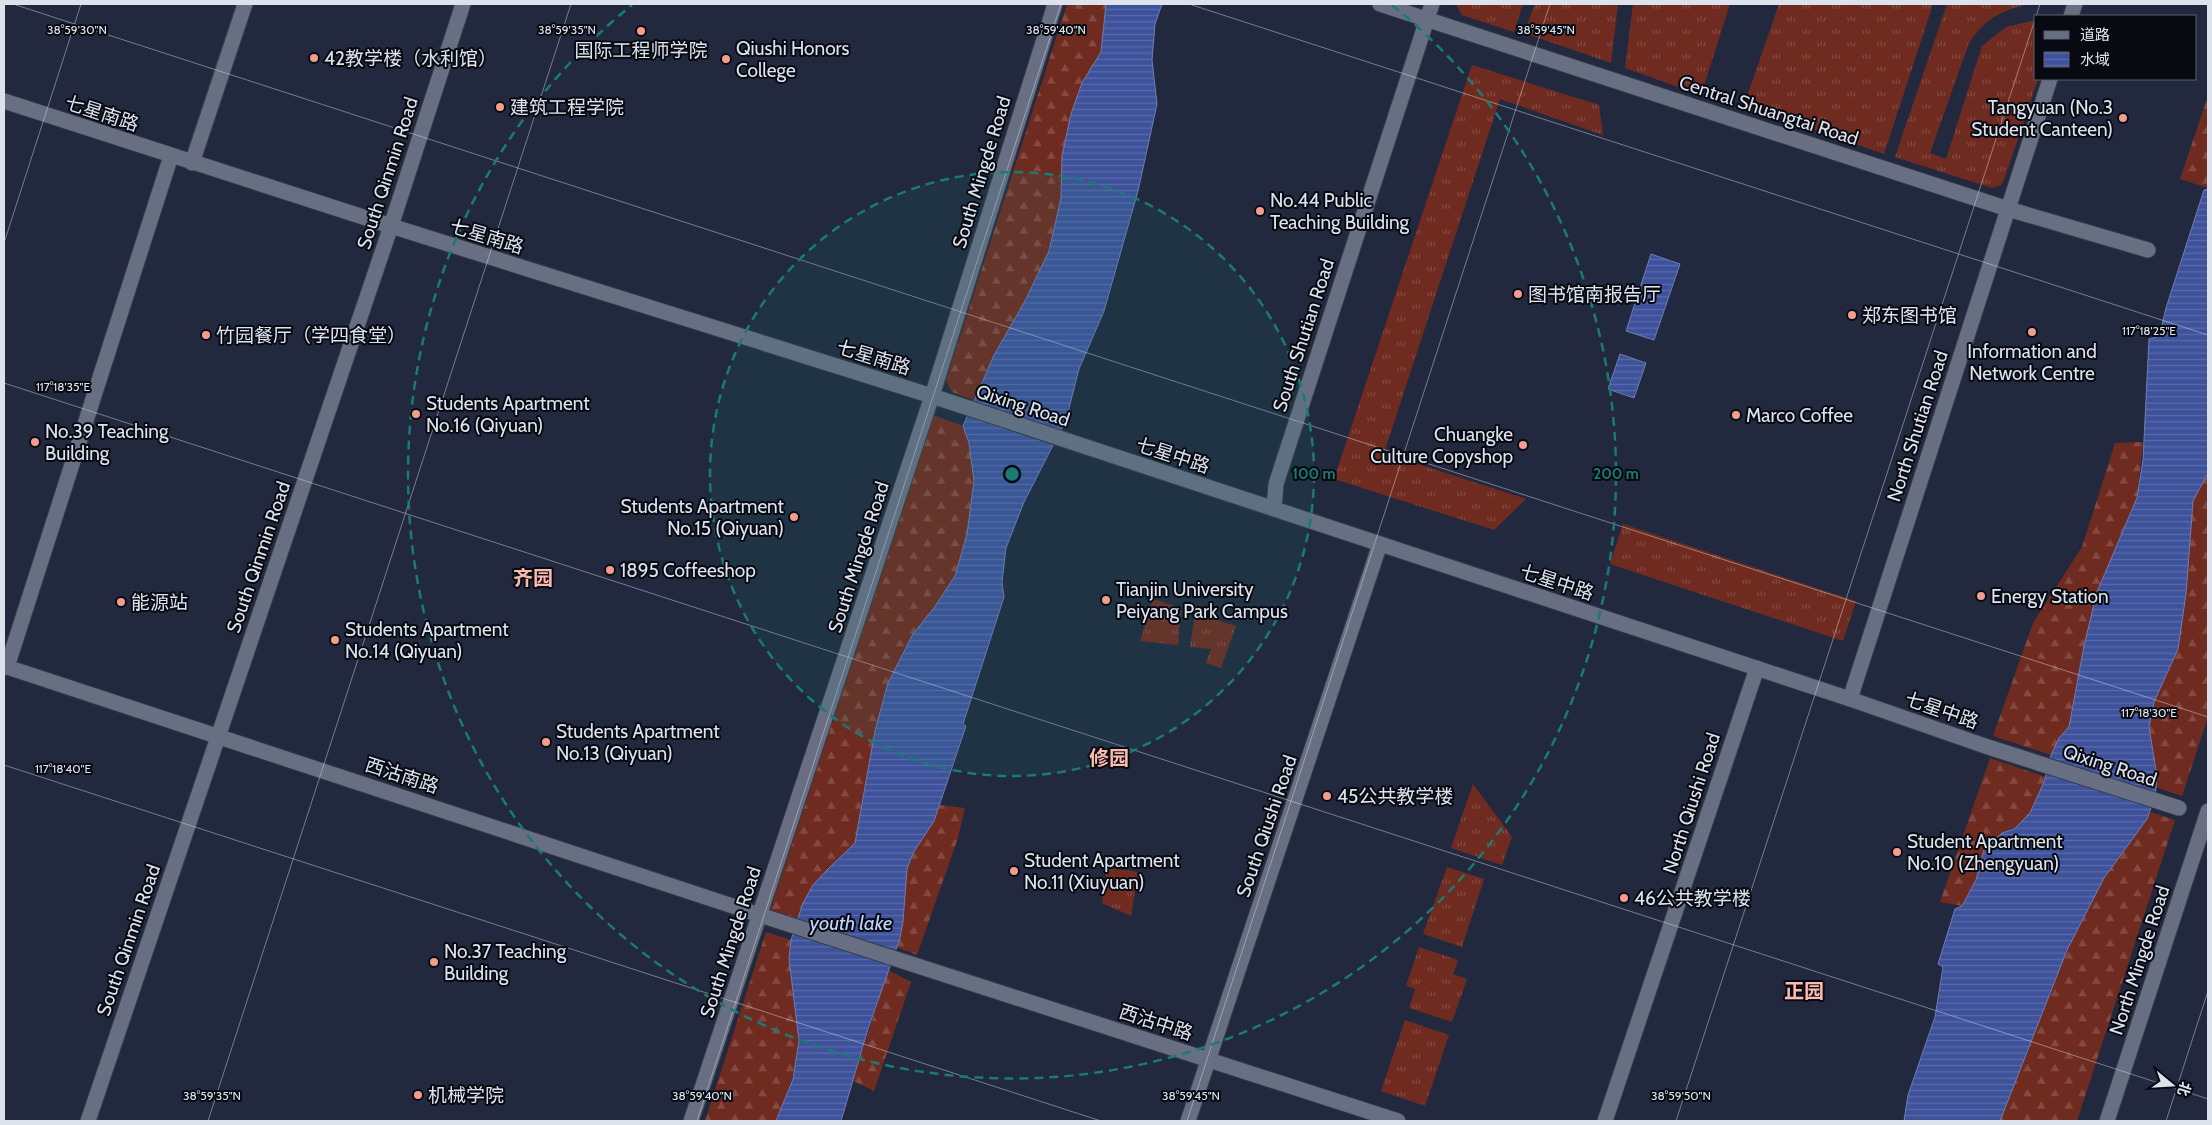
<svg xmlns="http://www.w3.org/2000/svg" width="2212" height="1125" font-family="Cabin,'Noto Sans SC',sans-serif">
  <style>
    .built { fill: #22293f; fill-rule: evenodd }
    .grass { fill: url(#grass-tufts) }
    .forest { fill: url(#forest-firs) }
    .water { fill: url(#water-rules); stroke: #6e7db4 }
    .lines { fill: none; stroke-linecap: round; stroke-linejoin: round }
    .minor-casing { stroke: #353a47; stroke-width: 17 }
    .tertiary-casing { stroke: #353a47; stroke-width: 17 }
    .minor { stroke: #686f83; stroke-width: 15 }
    .tertiary { stroke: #686f83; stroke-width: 15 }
    .ticks { fill: none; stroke: #dde2ed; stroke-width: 1; stroke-opacity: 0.45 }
    .ring { fill: none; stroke: #197b74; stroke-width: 2.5; stroke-dasharray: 9 6 }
    .poi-dot { fill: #f49d8d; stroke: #080a12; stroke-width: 2 }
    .labels { text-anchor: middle; stroke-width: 4; stroke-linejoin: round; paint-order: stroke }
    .poi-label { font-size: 19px; fill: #dde2ed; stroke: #080a12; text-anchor: start }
    .street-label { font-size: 19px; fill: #dde2ed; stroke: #080a12 }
    .neighbourhood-label { font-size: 20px; font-weight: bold; fill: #fdbaad; stroke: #080a12 }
    .water-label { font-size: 20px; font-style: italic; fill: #c4d3fd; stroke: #080a12 }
    .ticks-label { font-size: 12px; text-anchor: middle; fill: #dde2ed; stroke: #080a12; stroke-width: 4; stroke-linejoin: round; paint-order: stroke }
    .centre { fill: #197b74; stroke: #080a12; stroke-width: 2.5 }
    .ring-label { font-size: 15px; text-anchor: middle; font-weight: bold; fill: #197b74; stroke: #080a12; stroke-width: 4; stroke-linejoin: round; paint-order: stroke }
  </style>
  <defs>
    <pattern id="grass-tufts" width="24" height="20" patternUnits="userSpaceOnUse" patternTransform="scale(1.25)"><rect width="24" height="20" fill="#702b20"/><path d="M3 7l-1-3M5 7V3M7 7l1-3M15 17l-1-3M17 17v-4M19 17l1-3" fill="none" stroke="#844941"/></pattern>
    <pattern id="forest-firs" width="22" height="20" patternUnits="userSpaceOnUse" patternTransform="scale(1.25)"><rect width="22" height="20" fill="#702b20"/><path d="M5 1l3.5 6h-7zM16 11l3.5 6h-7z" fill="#844941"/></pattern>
    <pattern id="water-rules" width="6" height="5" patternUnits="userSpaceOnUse" patternTransform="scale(1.25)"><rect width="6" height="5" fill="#3e529b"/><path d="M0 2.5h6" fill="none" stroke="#596ba9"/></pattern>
  </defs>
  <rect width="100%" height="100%" fill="#1b2031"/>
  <path class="built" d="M 4,4 L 2208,4 L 2208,1121 L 4,1121 ZM 2036,16 L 2196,16 L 2196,79 L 2036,79 Z"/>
  <g class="grass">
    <path d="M 1456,4 L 1523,4 L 1514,32 L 1462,15 Z"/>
    <path d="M 1535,4 L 1618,4 L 1611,63 L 1524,33 Z"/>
    <path d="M 1633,4 L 1730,4 L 1701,95 L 1625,68 Z"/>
    <path d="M 1779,4 L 1933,4 L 1884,154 L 1744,105 Z"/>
    <path d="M 1947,4 L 2030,4 C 2001,10 1986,18 1969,43 L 1930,153 L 1946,159 L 1982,46 L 2006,27 L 2036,20 L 2036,79 L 2038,79 L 2005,177 L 2001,185 L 1992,188 L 1895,157 Z"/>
    <path d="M 1472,65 L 1599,105 L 1603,135 L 1500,99 L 1384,453 L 1526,499 L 1494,530 L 1334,479 Z"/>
    <path d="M 1623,524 L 1856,601 L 1843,641 L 1610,564 Z"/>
    <path d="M 1153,599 L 1181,608 L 1178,645 L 1140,641 Z"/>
    <path d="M 1195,613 L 1236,626 L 1221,668 L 1206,663 L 1211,649 L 1190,647 Z"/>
    <path d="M 1473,784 L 1512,837 L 1502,865 L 1451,848 Z"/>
    <path d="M 1447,867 L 1484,879 L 1462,947 L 1423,934 Z"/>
    <path d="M 1107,868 L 1138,872 L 1131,916 L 1102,903 Z"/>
    <path d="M 1419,947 L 1458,960 L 1453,974 L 1467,979 L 1452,1022 L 1409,1008 L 1415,989 L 1406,986 Z"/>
    <path d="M 1405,1020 L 1449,1035 L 1425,1106 L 1381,1091 Z"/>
  </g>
  <g class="forest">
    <path d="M 1067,4 L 1106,4 L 1101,52 L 1082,83 L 1062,156 L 1061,198 L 1049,251 L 1024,303 L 994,355 L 973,400 L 952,392 L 946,380 Z"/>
    <path d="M 2208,96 L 2208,188 L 2180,179 Z"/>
    <path d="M 933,415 L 963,426 L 969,443 L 974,481 L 967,534 L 955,576 L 934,608 L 913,634 L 888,683 L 875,731 L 855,843 L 813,885 L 803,903 L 798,920 L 770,911 Z"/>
    <path d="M 2143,442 L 2137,498 L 2119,543 L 2084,646 L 2069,727 L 2059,738 L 2051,755 L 1993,736 L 2033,623 L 2082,547 L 2115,443 Z"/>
    <path d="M 2208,473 L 2208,717 L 2182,796 L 2156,787 L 2157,777 L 2149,727 L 2154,702 L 2178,649 L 2193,501 Z"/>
    <path d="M 1990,758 L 2046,777 L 2044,782 L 2030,813 L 2015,827 L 2002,833 L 1984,850 L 1976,879 L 1962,906 L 1940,902 Z"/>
    <path d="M 940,805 L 965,808 L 957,841 L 917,955 L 896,947 C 907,921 900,893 908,867 C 915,844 932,827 940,805 Z"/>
    <path d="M 2150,812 L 2175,820 L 2077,1121 L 2000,1121 L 2067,950 L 2104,878 L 2147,819 Z"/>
    <path d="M 766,932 L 791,940 C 787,974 799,1006 798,1040 C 798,1069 786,1095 776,1121 L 705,1121 Z"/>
    <path d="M 888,970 L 911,982 L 874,1091 L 853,1081 Z"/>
  </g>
  <g class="water">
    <path d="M 1106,4 L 1162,4 L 1155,24 L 1152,60 L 1157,104 L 1138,191 L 1104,311 L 1079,369 L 1066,420 L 1024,502 L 1006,548 L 1002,582 L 1004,597 L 963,724 L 966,726 L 934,821 L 913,853 L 907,869 L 903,921 L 900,938 L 868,1029 L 841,1121 L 776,1121 L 793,1079 L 799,1041 L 789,958 L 791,940 L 803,903 L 813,885 L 826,871 L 855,843 L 875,731 L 888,683 L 913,634 L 934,608 L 955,576 L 967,534 L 974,481 L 969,443 L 963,426 L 994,355 L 1024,303 L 1049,251 L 1061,198 L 1062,156 L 1071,114 L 1082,83 L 1101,52 Z"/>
    <path d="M 2208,189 L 2208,473 L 2193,501 L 2186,594 L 2178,649 L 2154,702 L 2149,727 L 2157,777 L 2155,797 L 2147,819 L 2104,878 L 2067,950 L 2000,1121 L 1904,1121 L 1908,1095 L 1935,1017 L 1943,967 L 1938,964 L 1955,909 L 1962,906 L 1976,880 L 1984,850 L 2002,833 L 2014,829 L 2030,813 L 2044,782 L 2051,755 L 2059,738 L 2069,727 L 2084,646 L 2097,592 L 2137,498 L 2143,460 L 2149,339 L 2157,337 L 2162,325 L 2166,308 L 2204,190 Z"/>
    <path d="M 1651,254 L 1680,264 L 1654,340 L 1626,331 Z"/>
    <path d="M 1620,354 L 1646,363 L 1634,398 L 1608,389 Z"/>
  </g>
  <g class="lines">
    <defs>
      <g id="minor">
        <path d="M 1380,4 L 2008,209 L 2148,250"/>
        <path d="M 2071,16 L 2075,4"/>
        <path d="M 192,163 L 245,4"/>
        <path d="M 391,226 L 932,396 L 1850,699 L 1985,746 L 2179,808"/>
        <path d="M 1274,509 L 1276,484 L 1432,4"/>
        <path d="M 4,666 L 760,915 L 1398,1121"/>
        <path d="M 7,667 L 171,156"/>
        <path d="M 1850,699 L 2050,79"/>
        <path d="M 88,1121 L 391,226 L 463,4"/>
        <path d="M 691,1121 L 932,396 L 1055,4"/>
        <path d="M 1188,1121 L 1380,544"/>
        <path d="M 1605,1121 L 1757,668"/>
        <path d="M 2107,1121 L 2208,811"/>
      </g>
      <path id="tertiary" d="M 4,101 L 391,226"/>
    </defs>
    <use href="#minor" class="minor-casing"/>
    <use href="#tertiary" class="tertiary-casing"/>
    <use href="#minor" class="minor"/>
    <use href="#tertiary" class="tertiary"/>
  </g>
  <path class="ticks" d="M 13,4 L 2208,717M 1189,4 L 2208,335M 4,243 L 81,4M 4,383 L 2208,1099M 4,765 L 1101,1121M 208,1121 L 571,4M 697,1121 L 1061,4M 1187,1121 L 1550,4M 1676,1121 L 2040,4M 2166,1121 L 2208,991"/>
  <circle cx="1012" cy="474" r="302" fill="#197b74" fill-opacity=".12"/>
  <g class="ring">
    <circle cx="1012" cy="474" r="302"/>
    <path d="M1392 5A604 604 0 1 1 632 5"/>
  </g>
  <g class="poi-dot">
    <circle cx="641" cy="31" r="5"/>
    <circle cx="314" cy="58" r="5"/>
    <circle cx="726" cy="59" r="5"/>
    <circle cx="500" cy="107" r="5"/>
    <circle cx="2123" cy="118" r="5"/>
    <circle cx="1260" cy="211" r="5"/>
    <circle cx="1518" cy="294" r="5"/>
    <circle cx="1852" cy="315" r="5"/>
    <circle cx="2032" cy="332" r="5"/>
    <circle cx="206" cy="335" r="5"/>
    <circle cx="416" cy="414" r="5"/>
    <circle cx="1736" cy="415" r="5"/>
    <circle cx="35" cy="442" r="5"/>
    <circle cx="1523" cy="445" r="5"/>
    <circle cx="794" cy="517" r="5"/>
    <circle cx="610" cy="570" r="5"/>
    <circle cx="1981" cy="596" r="5"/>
    <circle cx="1106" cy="600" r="5"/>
    <circle cx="121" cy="602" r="5"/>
    <circle cx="335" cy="640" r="5"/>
    <circle cx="546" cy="742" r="5"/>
    <circle cx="1327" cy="796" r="5"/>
    <circle cx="1897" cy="852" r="5"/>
    <circle cx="1014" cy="871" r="5"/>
    <circle cx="1624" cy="898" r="5"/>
    <circle cx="434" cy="962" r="5"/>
    <circle cx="418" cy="1095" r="5"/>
  </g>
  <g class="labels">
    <g class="poi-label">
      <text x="736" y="55">Qiushi Honors<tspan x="736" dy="22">College</tspan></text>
      <text x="641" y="57" text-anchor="middle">国际工程师学院</text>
      <text x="324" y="65">42教学楼（水利馆）</text>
      <text x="510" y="114">建筑工程学院</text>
      <text x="2113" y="114" text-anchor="end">Tangyuan (No.3<tspan x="2113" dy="22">Student Canteen)</tspan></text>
      <text x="1270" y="207">No.44 Public<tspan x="1270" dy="22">Teaching Building</tspan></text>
      <text x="1528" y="301">图书馆南报告厅</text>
      <text x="1862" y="322">郑东图书馆</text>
      <text x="216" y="342">竹园餐厅（学四食堂）</text>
      <text x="2032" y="358" text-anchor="middle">Information and<tspan x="2032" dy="22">Network Centre</tspan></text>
      <text x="426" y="410">Students Apartment<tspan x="426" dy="22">No.16 (Qiyuan)</tspan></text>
      <text x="1746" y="422">Marco Coffee</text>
      <text x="45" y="438">No.39 Teaching<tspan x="45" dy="22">Building</tspan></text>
      <text x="1513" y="441" text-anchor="end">Chuangke<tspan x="1513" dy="22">Culture Copyshop</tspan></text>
      <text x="784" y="513" text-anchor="end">Students Apartment<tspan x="784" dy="22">No.15 (Qiyuan)</tspan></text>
      <text x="620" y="577">1895 Coffeeshop</text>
      <text x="1116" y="596">Tianjin University<tspan x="1116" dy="22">Peiyang Park Campus</tspan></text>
      <text x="1991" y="603">Energy Station</text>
      <text x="131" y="609">能源站</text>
      <text x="345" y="636">Students Apartment<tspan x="345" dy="22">No.14 (Qiyuan)</tspan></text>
      <text x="556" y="738">Students Apartment<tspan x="556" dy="22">No.13 (Qiyuan)</tspan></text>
      <text x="1337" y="803">45公共教学楼</text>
      <text x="1907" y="848">Student Apartment<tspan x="1907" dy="22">No.10 (Zhengyuan)</tspan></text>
      <text x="1024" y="867">Student Apartment<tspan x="1024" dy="22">No.11 (Xiuyuan)</tspan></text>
      <text x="1634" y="905">46公共教学楼</text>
      <text x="444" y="958">No.37 Teaching<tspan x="444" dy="22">Building</tspan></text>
      <text x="428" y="1102">机械学院</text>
    </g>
    <g class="street-label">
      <text transform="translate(1769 110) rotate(18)" y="7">Central Shuangtai Road</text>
      <text transform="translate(102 113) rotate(18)" y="7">七星南路</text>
      <text transform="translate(981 172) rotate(-73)" y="7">South Mingde Road</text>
      <text transform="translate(387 173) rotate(-72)" y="7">South Qinmin Road</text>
      <text transform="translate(487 236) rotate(17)" y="7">七星南路</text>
      <text transform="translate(1303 335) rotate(-72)" y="7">South Shutian Road</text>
      <text transform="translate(874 357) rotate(17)" y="7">七星南路</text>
      <text transform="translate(1023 405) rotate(18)" y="7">Qixing Road</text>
      <text transform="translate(1917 426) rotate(-72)" y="7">North Shutian Road</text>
      <text transform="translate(1173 455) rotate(18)" y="7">七星中路</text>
      <text transform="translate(258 557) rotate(-71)" y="7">South Qinmin Road</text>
      <text transform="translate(858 557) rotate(-72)" y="7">South Mingde Road</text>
      <text transform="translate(1557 582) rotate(18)" y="7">七星中路</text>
      <text transform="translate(1942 710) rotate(19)" y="7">七星中路</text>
      <text transform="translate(2110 765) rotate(18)" y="7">Qixing Road</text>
      <text transform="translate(402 775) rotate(18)" y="7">西沽南路</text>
      <text transform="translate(1691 803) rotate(-72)" y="7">North Qiushi Road</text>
      <text transform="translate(1266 826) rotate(-71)" y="7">South Qiushi Road</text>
      <text transform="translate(128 940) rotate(-71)" y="7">South Qinmin Road</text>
      <text transform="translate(730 942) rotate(-72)" y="7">South Mingde Road</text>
      <text transform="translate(2139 960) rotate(-72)" y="7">North Mingde Road</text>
      <text transform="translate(1156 1022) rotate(18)" y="7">西沽中路</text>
    </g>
    <g class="neighbourhood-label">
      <text x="533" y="585">齐园</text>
      <text x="1109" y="765">修园</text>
      <text x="1804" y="998">正园</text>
    </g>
    <g class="water-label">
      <text x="851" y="930">youth lake</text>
    </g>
  </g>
  <g class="ticks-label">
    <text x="77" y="34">38°59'30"N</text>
    <text x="567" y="34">38°59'35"N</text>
    <text x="1056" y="34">38°59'40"N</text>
    <text x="1546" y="34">38°59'45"N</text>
    <text x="2149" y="335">117°18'25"E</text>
    <text x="63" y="391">117°18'35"E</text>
    <text x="2149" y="717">117°18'30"E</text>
    <text x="63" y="773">117°18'40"E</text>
    <text x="212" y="1100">38°59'35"N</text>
    <text x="702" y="1100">38°59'40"N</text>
    <text x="1191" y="1100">38°59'45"N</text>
    <text x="1681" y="1100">38°59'50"N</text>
  </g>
  <circle cx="1012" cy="474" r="8" class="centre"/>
  <g class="ring-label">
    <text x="1314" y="479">100 m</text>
    <text x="1616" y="479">200 m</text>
  </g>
  <rect width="2212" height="1125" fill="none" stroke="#dde2ed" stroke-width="10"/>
  <rect x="2034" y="15" width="162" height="65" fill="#080a12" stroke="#5d606a"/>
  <rect x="2044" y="31" width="25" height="8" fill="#686f83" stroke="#5d606a"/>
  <text x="2080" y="40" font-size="15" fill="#dde2ed">道路</text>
  <rect x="2044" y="52" width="25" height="15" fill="url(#water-rules)" stroke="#5d606a"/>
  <text x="2080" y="65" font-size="15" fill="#dde2ed">水域</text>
  <g transform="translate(2172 1085) rotate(108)" stroke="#080a12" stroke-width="4" paint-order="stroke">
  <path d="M0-4L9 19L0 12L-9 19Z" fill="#dde2ed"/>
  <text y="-8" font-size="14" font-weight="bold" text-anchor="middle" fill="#dde2ed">北</text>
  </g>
</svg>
